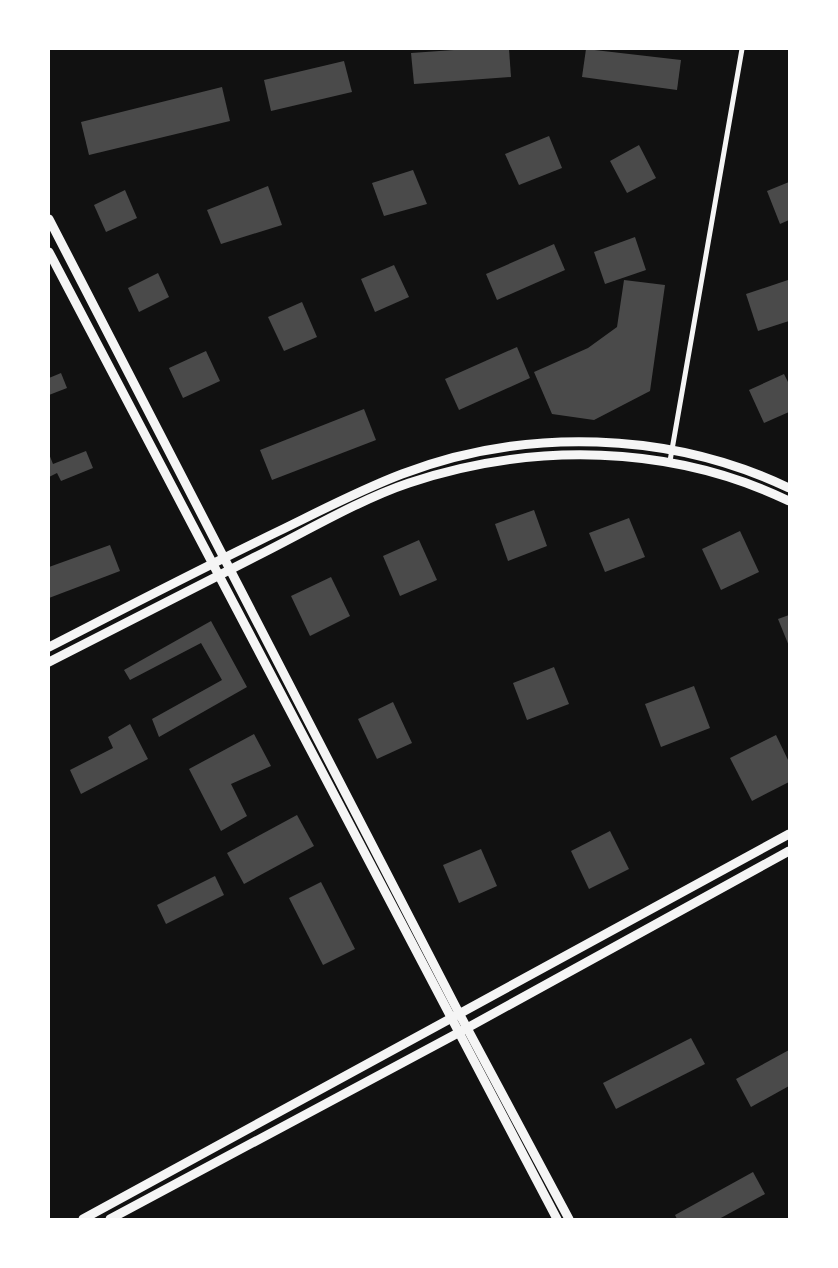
<svg xmlns="http://www.w3.org/2000/svg" width="838" height="1268" font-family="Poppins,sans-serif">
  <style>
    .building { fill: #4a4a4a }
    .lines { fill: none; stroke-linecap: round; stroke-linejoin: round }
    .minor { stroke: #f5f5f5; stroke-width: 5 }
    .tertiary { stroke: #f5f5f5; stroke-width: 9 }
  </style>
  <rect width="100%" height="100%" fill="#111"/>
  <g class="building">
    <path d="M 468,49 L 509,49 L 511,77 L 414,84 L 411,53 Z"/>
    <path d="M 586,49 L 681,60 L 677,90 L 582,77 Z"/>
    <path d="M 344,61 L 352,92 L 271,111 L 264,80 Z"/>
    <path d="M 222,87 L 230,121 L 89,155 L 81,122 Z"/>
    <path d="M 549,136 L 562,168 L 519,185 L 505,154 Z"/>
    <path d="M 639,145 L 656,178 L 627,193 L 610,161 Z"/>
    <path d="M 413,170 L 427,204 L 384,216 L 372,183 Z"/>
    <path d="M 789,182 L 789,220 L 780,224 L 767,191 Z"/>
    <path d="M 268,186 L 282,225 L 221,244 L 207,210 Z"/>
    <path d="M 125,190 L 137,218 L 106,232 L 94,205 Z"/>
    <path d="M 635,237 L 646,270 L 605,284 L 594,252 Z"/>
    <path d="M 554,244 L 565,270 L 497,300 L 486,274 Z"/>
    <path d="M 394,265 L 409,297 L 375,312 L 361,279 Z"/>
    <path d="M 158,273 L 169,297 L 139,312 L 128,288 Z"/>
    <path d="M 624,280 L 665,285 L 650,391 L 594,420 L 552,414 L 534,372 L 588,348 L 617,327 Z"/>
    <path d="M 788,280 L 789,321 L 758,331 L 746,294 Z"/>
    <path d="M 302,302 L 317,337 L 284,351 L 268,317 Z"/>
    <path d="M 517,347 L 530,378 L 459,410 L 445,379 Z"/>
    <path d="M 206,351 L 220,381 L 183,398 L 169,368 Z"/>
    <path d="M 61,373 L 67,388 L 49,395 L 49,378 Z"/>
    <path d="M 784,374 L 789,384 L 789,412 L 764,423 L 749,390 Z"/>
    <path d="M 364,409 L 376,440 L 272,480 L 260,450 Z"/>
    <path d="M 86,451 L 93,468 L 61,481 L 57,473 L 49,477 L 49,454 L 53,464 Z"/>
    <path d="M 534,510 L 547,546 L 508,561 L 495,524 Z"/>
    <path d="M 629,518 L 645,557 L 605,572 L 589,533 Z"/>
    <path d="M 740,531 L 759,572 L 721,590 L 702,549 Z"/>
    <path d="M 419,540 L 437,580 L 400,596 L 383,556 Z"/>
    <path d="M 110,545 L 120,571 L 49,598 L 49,567 Z"/>
    <path d="M 331,577 L 350,616 L 310,636 L 291,596 Z"/>
    <path d="M 789,615 L 789,646 L 778,619 Z"/>
    <path d="M 211,621 L 247,687 L 159,737 L 152,719 L 222,680 L 201,643 L 130,680 L 124,670 Z"/>
    <path d="M 554,667 L 569,704 L 527,720 L 513,683 Z"/>
    <path d="M 694,686 L 710,728 L 661,747 L 645,704 Z"/>
    <path d="M 393,702 L 412,743 L 377,759 L 358,719 Z"/>
    <path d="M 130,724 L 148,759 L 81,794 L 70,770 L 113,748 L 108,737 Z"/>
    <path d="M 254,734 L 271,766 L 231,784 L 247,816 L 221,831 L 189,769 Z"/>
    <path d="M 776,735 L 789,762 L 789,782 L 752,801 L 730,758 Z"/>
    <path d="M 297,815 L 314,846 L 244,884 L 227,853 Z"/>
    <path d="M 610,831 L 629,869 L 589,889 L 571,851 Z"/>
    <path d="M 481,849 L 497,886 L 459,903 L 443,865 Z"/>
    <path d="M 215,876 L 224,895 L 166,924 L 157,905 Z"/>
    <path d="M 321,882 L 355,949 L 323,965 L 289,898 Z"/>
    <path d="M 691,1038 L 705,1064 L 616,1109 L 603,1083 Z"/>
    <path d="M 789,1050 L 789,1086 L 751,1107 L 736,1079 Z"/>
    <path d="M 753,1172 L 765,1194 L 719,1219 L 677,1219 L 675,1215 Z"/>
  </g>
  <g class="lines">
    <path class="minor" d="M 670,461 L 742,49"/>
    <g class="tertiary">
      <path d="M 49,219 L 460,1015 L 569,1219"/>
      <path d="M 49,252 L 557,1219"/>
      <path d="M 49,647 C 125,608 202,568 279,531 C 320,511 360,490 402,474 C 525,427 670,431 789,488"/>
      <path d="M 49,662 C 116,628 184,593 251,559 C 300,535 358,500 409,483 C 532,442 671,444 789,501"/>
      <path d="M 83,1219 L 789,834"/>
      <path d="M 110,1219 L 458,1033 L 789,851"/>
    </g>
  </g>
  <rect width="838" height="1268" fill="none" stroke="#ffffff" stroke-width="100"/>
</svg>
